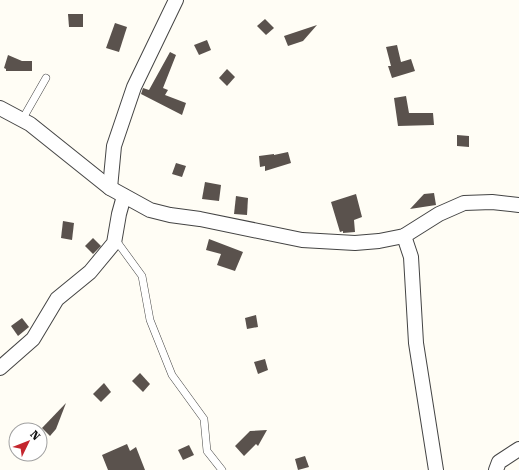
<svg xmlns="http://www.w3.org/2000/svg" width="519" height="470" font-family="'Roboto Serif',serif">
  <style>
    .building { fill: #5a524d }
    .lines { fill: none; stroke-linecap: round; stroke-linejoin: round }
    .service-casing { stroke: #444; stroke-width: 8 }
    .minor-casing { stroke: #444; stroke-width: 16 }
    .service { stroke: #fff; stroke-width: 7 }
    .minor { stroke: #fff; stroke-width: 14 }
  </style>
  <rect width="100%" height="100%" fill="#fffdf5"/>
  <g class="building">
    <path d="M 68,14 L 83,14 L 83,27 L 69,27 Z"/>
    <path d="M 265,19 L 274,28 L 266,35 L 257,26 Z"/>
    <path d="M 115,23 L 127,27 L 119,52 L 106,48 Z"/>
    <path d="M 317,25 L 303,41 L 288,46 L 284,36 Z"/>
    <path d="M 207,40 L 211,50 L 199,55 L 194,45 Z"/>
    <path d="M 397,45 L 401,62 L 411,59 L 415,71 L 392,78 L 388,66 L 391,66 L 386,47 Z"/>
    <path d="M 170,52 L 176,55 L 163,88 L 168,90 L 165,95 L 186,103 L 182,115 L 141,94 L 143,88 L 149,90 Z"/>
    <path d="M 8,55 L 22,61 L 32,61 L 32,71 L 6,71 L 6,69 L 4,68 Z"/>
    <path d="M 227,69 L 235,77 L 227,86 L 219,78 Z"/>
    <path d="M 406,96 L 409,113 L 433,113 L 434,125 L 398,126 L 394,98 Z"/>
    <path d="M 457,135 L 469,136 L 469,147 L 457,146 Z"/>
    <path d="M 288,152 L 291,163 L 265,171 L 265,166 L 260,167 L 259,156 L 274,154 L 274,155 Z"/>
    <path d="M 176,163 L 186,166 L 182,177 L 172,174 Z"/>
    <path d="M 205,182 L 221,185 L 219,201 L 202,199 Z"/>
    <path d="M 434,193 L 436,205 L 410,209 L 424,194 Z"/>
    <path d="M 356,194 L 362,217 L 354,220 L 355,232 L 343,233 L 343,231 L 340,232 L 331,202 Z"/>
    <path d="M 236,196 L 248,198 L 247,215 L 234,214 Z"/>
    <path d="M 63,221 L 74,223 L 72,240 L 61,238 Z"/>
    <path d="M 93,238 L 101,246 L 93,254 L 85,246 Z"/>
    <path d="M 209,239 L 243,252 L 235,271 L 217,265 L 221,254 L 206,250 Z"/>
    <path d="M 256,315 L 258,327 L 247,329 L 245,318 Z"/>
    <path d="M 22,318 L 29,327 L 18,336 L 11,326 Z"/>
    <path d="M 265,359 L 268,370 L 258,374 L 254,362 Z"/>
    <path d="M 140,373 L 150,384 L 143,392 L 132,381 Z"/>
    <path d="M 104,383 L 111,392 L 101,402 L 93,394 Z"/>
    <path d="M 66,403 L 56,429 L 50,436 L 42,428 Z"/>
    <path d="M 267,430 L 258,446 L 256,444 L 244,456 L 235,446 L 250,431 Z"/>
    <path d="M 127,444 L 130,451 L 136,447 L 145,470 L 108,470 L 102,455 Z"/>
    <path d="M 189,445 L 194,455 L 183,460 L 178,450 Z"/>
    <path d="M 305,456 L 309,467 L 298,470 L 295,459 Z"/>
  </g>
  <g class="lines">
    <defs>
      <g id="service">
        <path d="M 22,120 L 46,78"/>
        <path d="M 115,239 L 142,276 L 150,320 L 172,375 L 204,419 L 207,451 L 222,470"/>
      </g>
      <g id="minor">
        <path d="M 0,108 L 30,124 L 110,188 L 150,210 L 170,215 L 200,219 L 302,240 L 355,243 L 379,241 L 404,236 L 439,214 L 464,203 L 492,202 L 519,205"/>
        <path d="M 110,188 L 114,146 L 134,87 L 176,0"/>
        <path d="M 404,236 L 411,257 L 416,343 L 436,470"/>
        <path d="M 0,368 L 33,339 L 57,299 L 90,272 L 114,243 L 119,214 L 124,196"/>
        <path d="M 496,470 L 499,462 L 519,449"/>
      </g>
    </defs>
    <use href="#service" class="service-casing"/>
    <use href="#minor" class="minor-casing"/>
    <use href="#service" class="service"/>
    <use href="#minor" class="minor"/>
  </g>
  <g transform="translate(28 442) rotate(47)"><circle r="19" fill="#ffffff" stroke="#a0a0a0"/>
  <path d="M0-3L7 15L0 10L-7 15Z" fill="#c4262e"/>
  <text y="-6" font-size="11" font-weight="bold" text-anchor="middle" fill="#111111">N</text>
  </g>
</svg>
